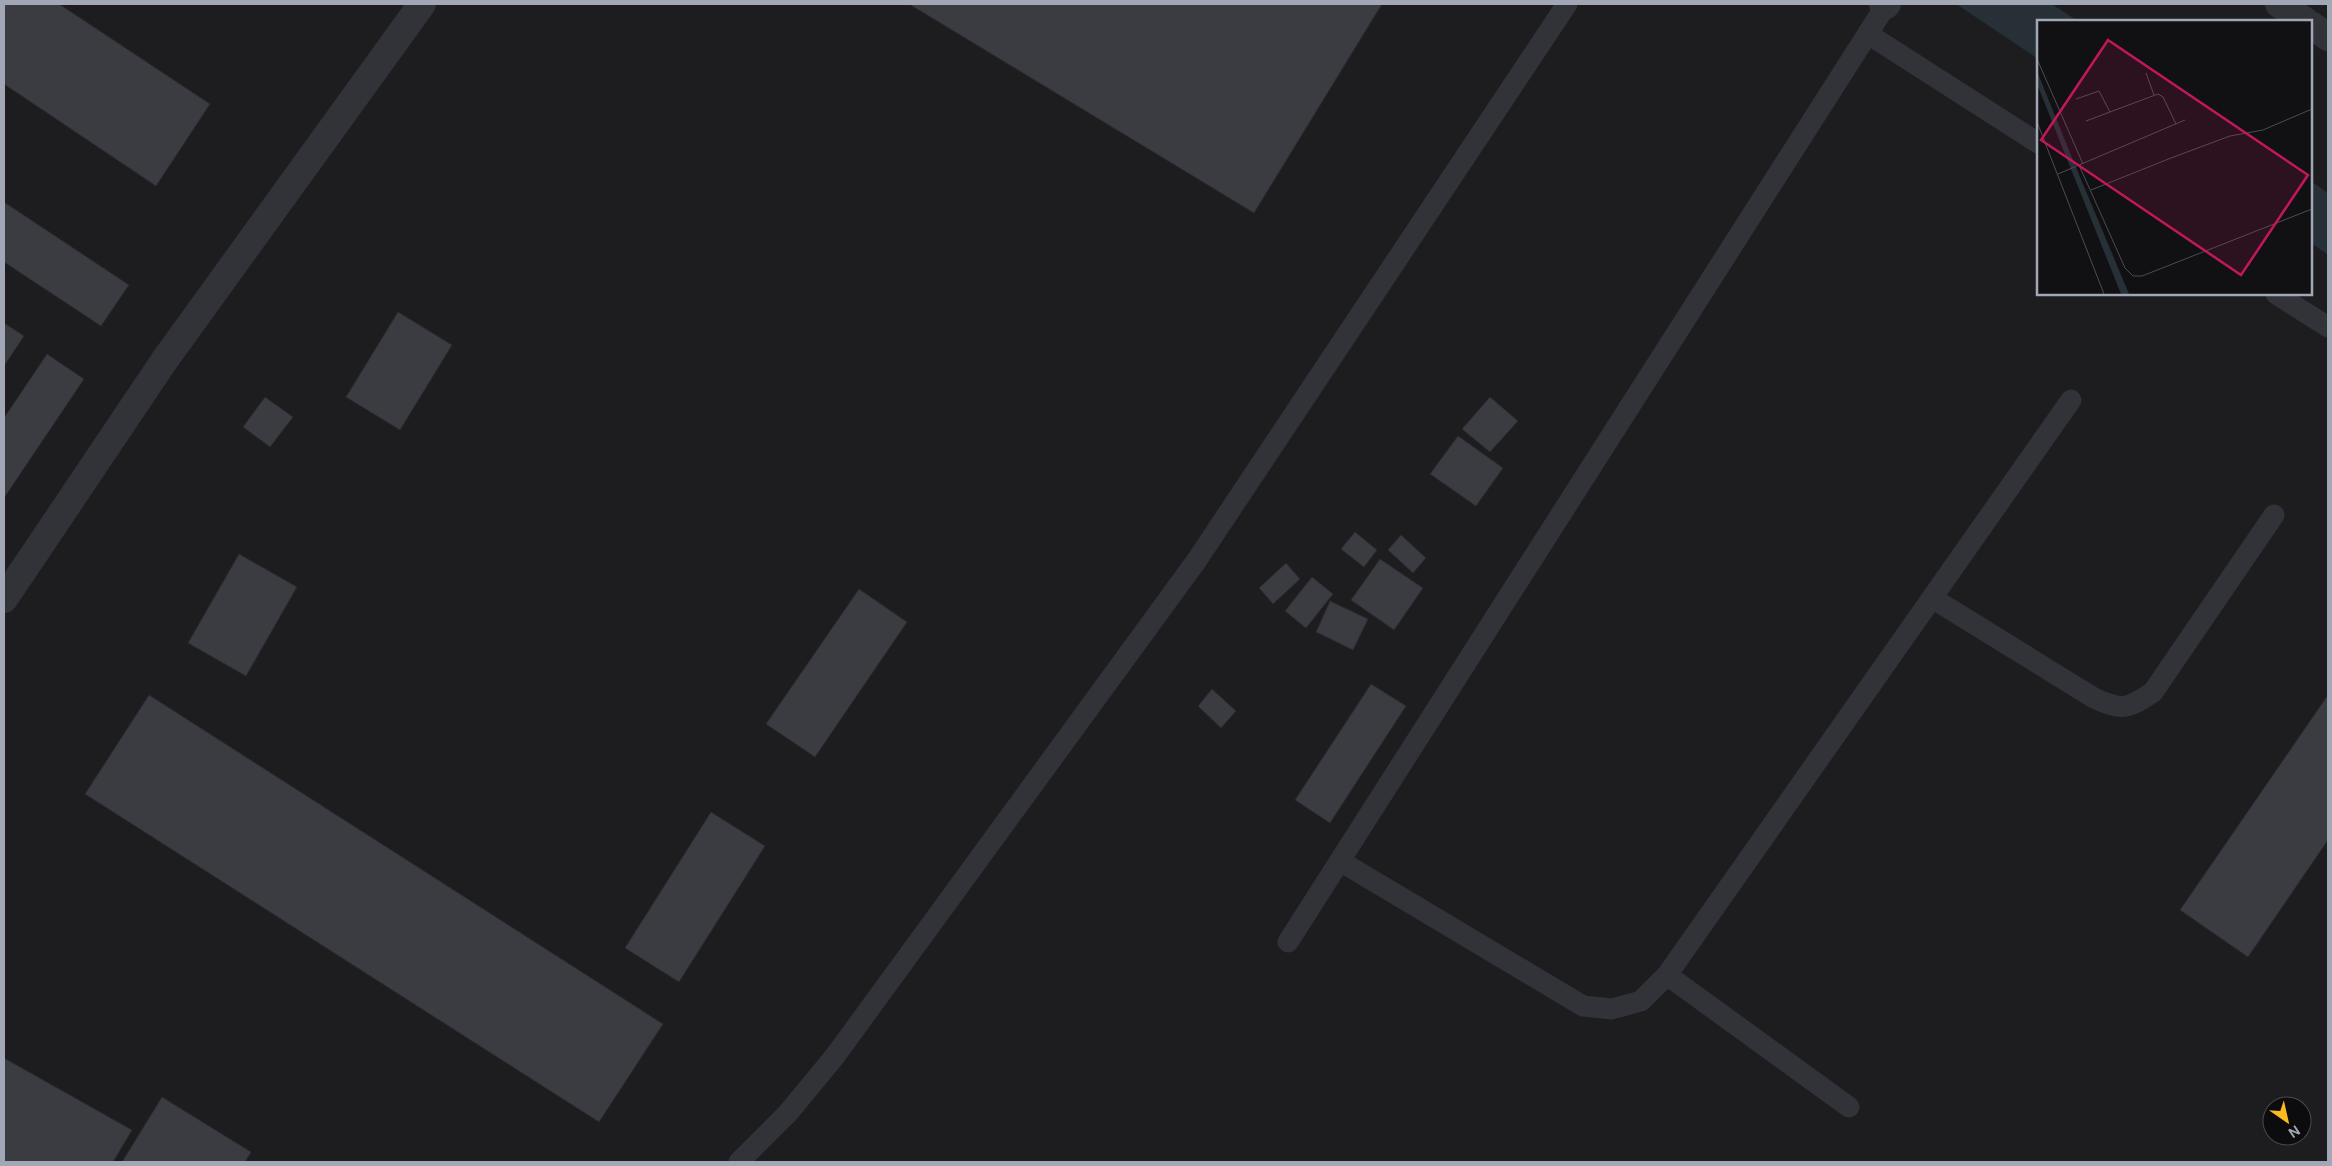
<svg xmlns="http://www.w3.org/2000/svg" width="2332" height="1166" font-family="'DM Sans',sans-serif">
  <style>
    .built { fill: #1d1d20; fill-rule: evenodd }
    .water { fill: #273037 }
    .building { fill: #3b3c41; stroke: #2b2b2f }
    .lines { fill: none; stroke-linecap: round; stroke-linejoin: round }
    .lane { stroke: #323338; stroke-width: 21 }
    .street { stroke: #323338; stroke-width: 28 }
    .inset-road { fill: none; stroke: #4b4d54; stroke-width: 1 }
    .view { fill: #c2185b; fill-opacity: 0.15; stroke: #c2185b; stroke-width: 2.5 }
    .inset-edge { fill: none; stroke: #a2a7b5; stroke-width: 2.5 }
  </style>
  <rect width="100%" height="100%" fill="#111113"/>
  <g class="built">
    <path d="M 4,4 L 1956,4 L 2038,59 L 2038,294 L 2311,294 L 2311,243 L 2328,255 L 2328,1162 L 4,1162 ZM 2272,1106 L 2302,1106 L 2302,1136 L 2272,1136 Z"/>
    <path d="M 2052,4 L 2328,4 L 2328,193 L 2311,181 L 2311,21 L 2078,21 Z"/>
  </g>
  <g class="water">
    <path d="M 1956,4 L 2052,4 L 2078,21 L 2038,21 L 2038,59 Z"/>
    <path d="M 2311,181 L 2328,193 L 2328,255 L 2311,243 Z"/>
  </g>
  <g class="building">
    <path d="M 4,4 L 59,4 L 210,104 L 156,186 L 4,84 Z"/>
    <path d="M 909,4 L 1382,4 L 1254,213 Z"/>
    <path d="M 4,202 L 129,285 L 101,326 L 4,262 Z"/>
    <path d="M 398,312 L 452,345 L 400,430 L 346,397 Z"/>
    <path d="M 4,323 L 24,336 L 4,366 Z"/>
    <path d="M 47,354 L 84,379 L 4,498 L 4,418 Z"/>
    <path d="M 265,397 L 293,417 L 270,447 L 243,427 Z"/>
    <path d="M 1490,397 L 1518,421 L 1490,452 L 1462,429 Z"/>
    <path d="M 1458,436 L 1503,468 L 1476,506 L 1430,474 Z"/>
    <path d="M 1355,532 L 1377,550 L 1364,567 L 1341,549 Z"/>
    <path d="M 1401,535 L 1426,558 L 1413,573 L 1388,550 Z"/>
    <path d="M 239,554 L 297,587 L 246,676 L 188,643 Z"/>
    <path d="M 1380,559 L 1423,588 L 1394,630 L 1351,600 Z"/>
    <path d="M 1286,563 L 1300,579 L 1273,604 L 1259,588 Z"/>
    <path d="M 1312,577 L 1333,594 L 1306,628 L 1285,611 Z"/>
    <path d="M 859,589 L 907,622 L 815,757 L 766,724 Z"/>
    <path d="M 1330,601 L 1368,619 L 1353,650 L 1316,632 Z"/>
    <path d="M 1371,684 L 1406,706 L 1330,823 L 1295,800 Z"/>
    <path d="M 1212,689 L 1236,711 L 1221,728 L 1198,706 Z"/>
    <path d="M 149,695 L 663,1024 L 599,1122 L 85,794 Z"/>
    <path d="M 2328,695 L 2328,840 L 2248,957 L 2180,910 Z"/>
    <path d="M 711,812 L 765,846 L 679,982 L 625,948 Z"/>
    <path d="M 4,1058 L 132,1130 L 113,1162 L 4,1162 Z"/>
    <path d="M 162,1097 L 251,1152 L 245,1162 L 122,1162 Z"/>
  </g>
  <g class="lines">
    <g class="lane">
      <path d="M 1868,34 L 2038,143"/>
      <path d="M 2276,294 L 2328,327"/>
      <path d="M 1932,598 L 2094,698 C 2122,711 2128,709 2153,692 L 2274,515"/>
      <path d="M 1340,861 L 1583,1006 L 1612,1009 L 1641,1001 L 1667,975 L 2071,400"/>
      <path d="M 1288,942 L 1886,5"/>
      <path d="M 1667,975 L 1849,1107"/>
      <path d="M 739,1162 L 788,1113 L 835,1056 L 1197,560 L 1567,4"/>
    </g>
    <g class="street">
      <path d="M 1883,4 L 1886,5 L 1887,4"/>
      <path d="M 2279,4 L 2305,21"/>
      <path d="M 2311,25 L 2328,37"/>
      <path d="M 4,599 L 164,361 L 422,4"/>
    </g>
  </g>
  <g transform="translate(2037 20)">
    <rect width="275" height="275" fill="#111113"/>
    <path d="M 0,51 L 33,133 L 92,274 L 84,274 L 0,64 Z" fill="#273037"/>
    <path class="inset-road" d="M 0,39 L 46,144M 109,53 L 117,75M 39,79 L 62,71 L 73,92M 49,101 L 121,74 L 126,77 L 139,104M 0,102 L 67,274M 42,145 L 148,100M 21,154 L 42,145 L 88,248 L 96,256 L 105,256 L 275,189M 54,170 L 134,138 L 193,116 L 226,110 L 275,89"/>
    <path class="view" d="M 71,20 L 271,155 L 204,255 L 4,120 Z"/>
    <rect width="275" height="275" class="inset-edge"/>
  </g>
  <rect width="2332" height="1166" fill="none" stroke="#a2a7b5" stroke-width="10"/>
  <g transform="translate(2287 1121) rotate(146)"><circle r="24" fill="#0c0c0e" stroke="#484a51"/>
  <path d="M0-4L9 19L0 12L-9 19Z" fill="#fdba20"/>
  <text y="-8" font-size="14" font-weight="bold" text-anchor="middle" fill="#a2a7b5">N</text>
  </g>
</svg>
